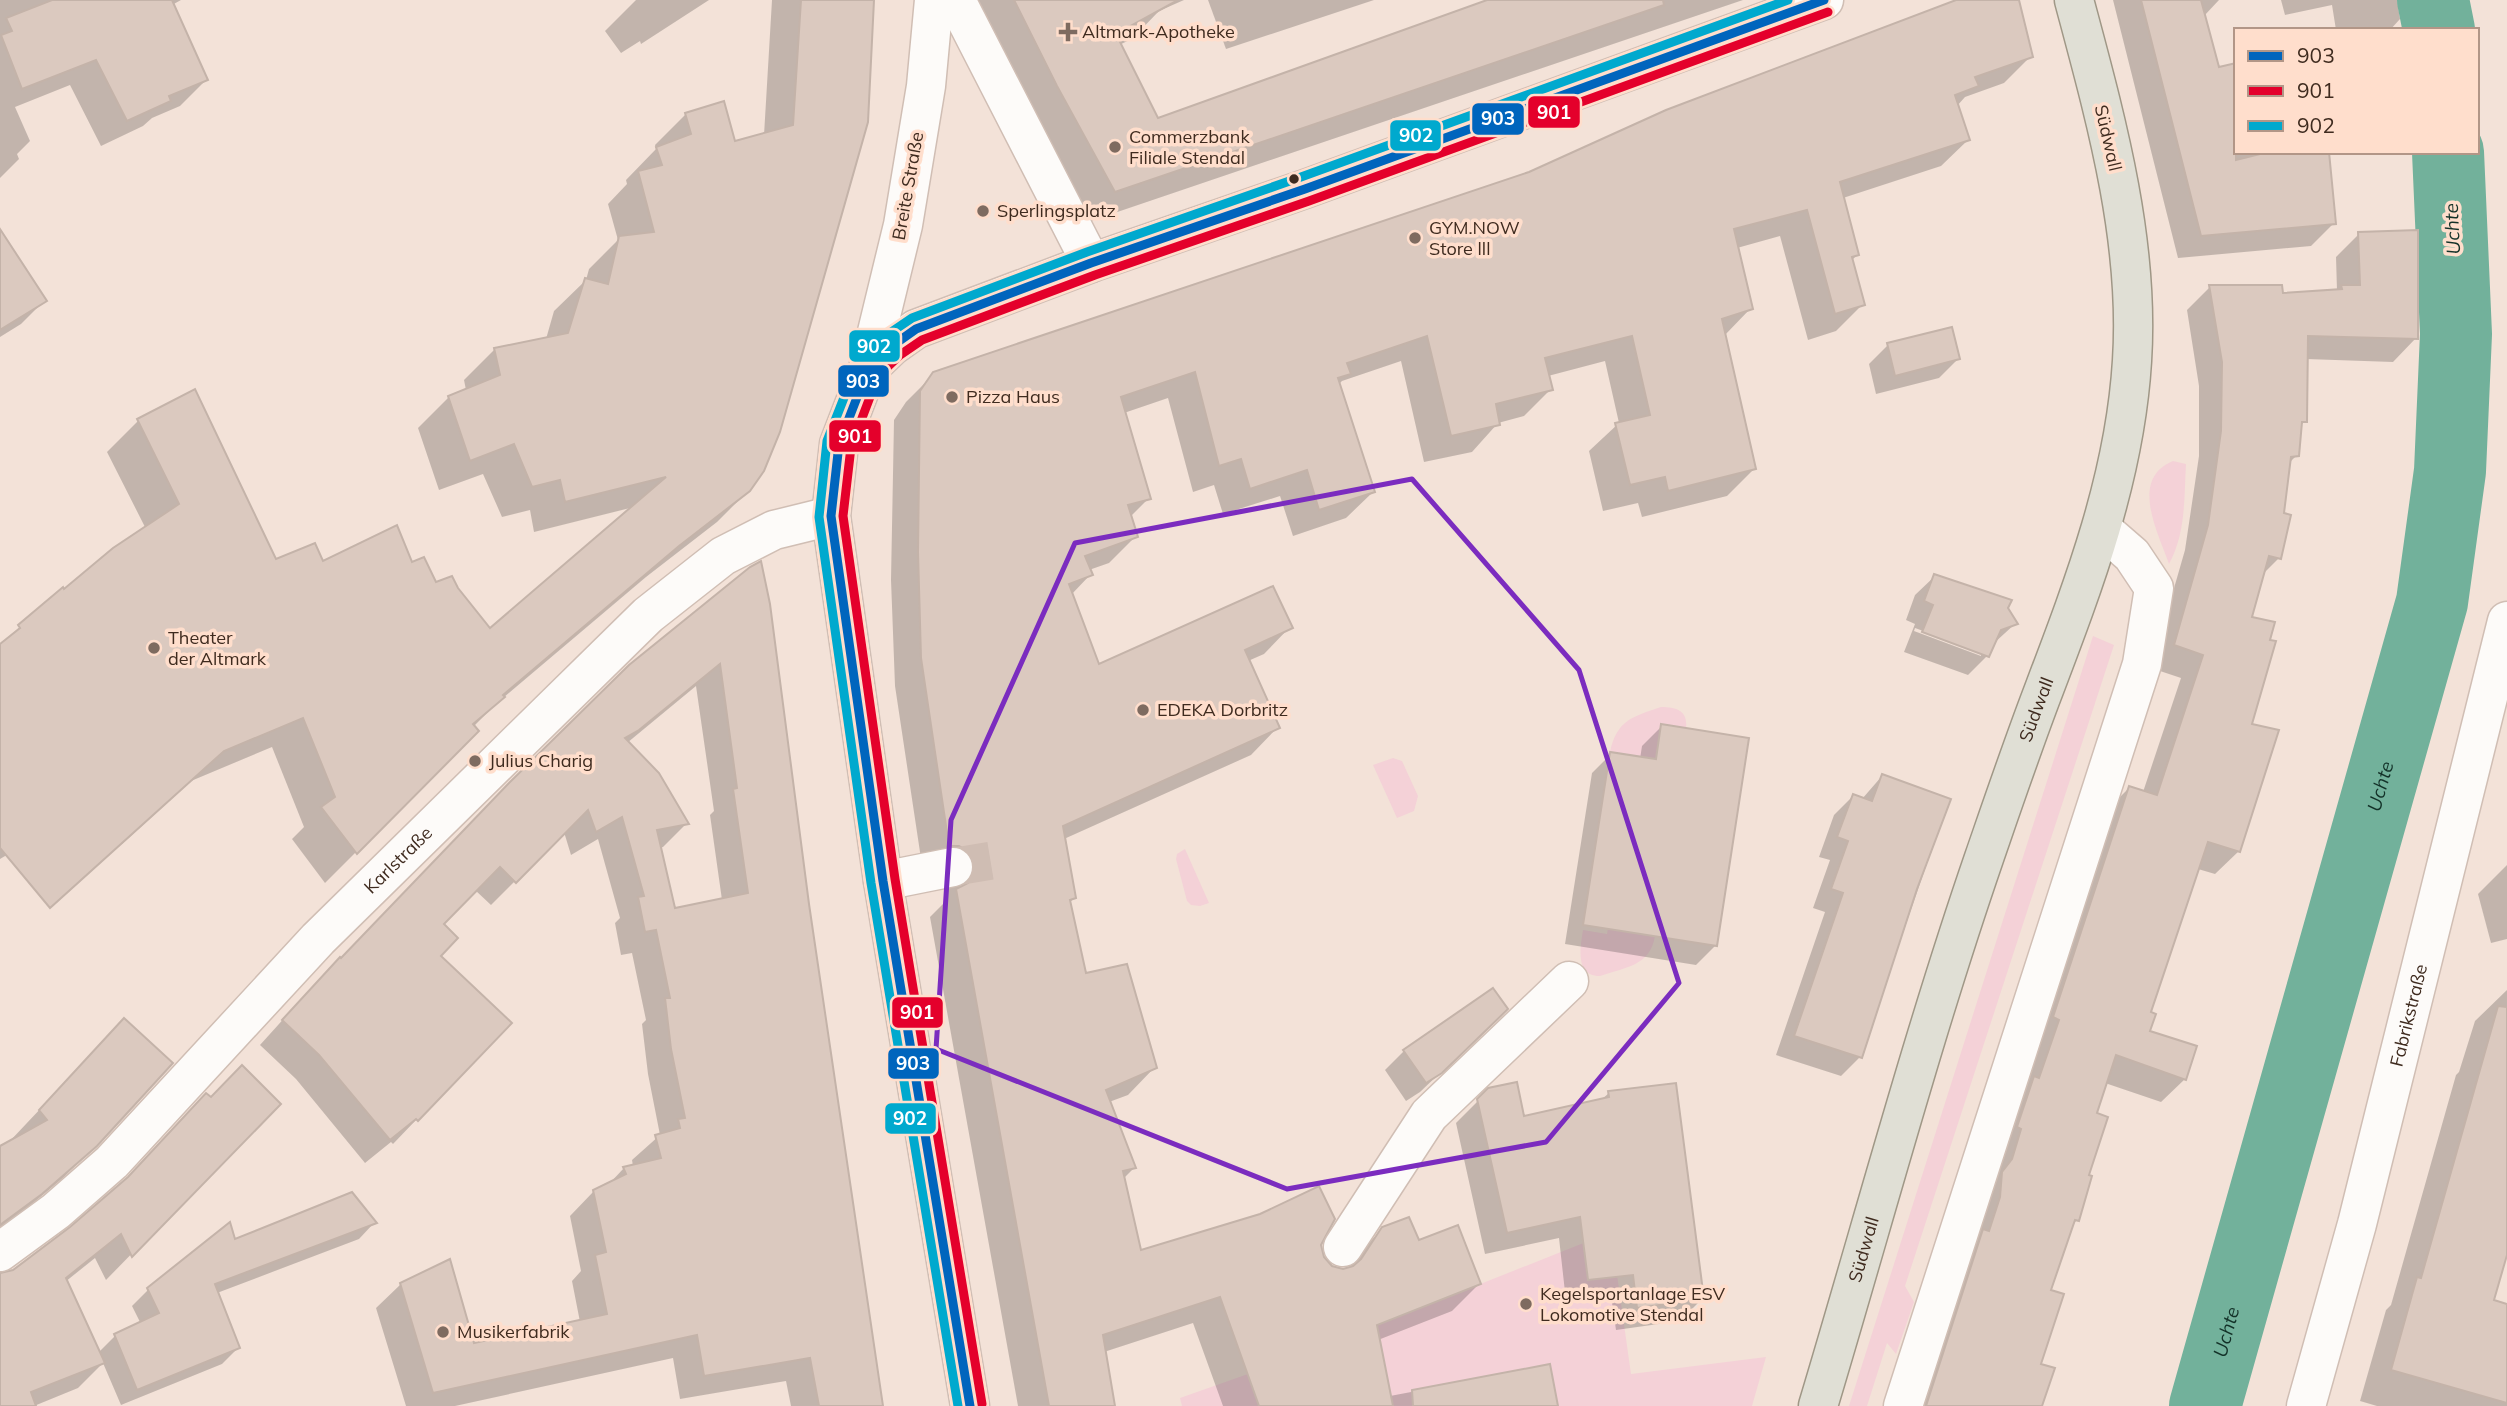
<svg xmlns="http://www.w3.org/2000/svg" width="2507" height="1406" font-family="Mulish,sans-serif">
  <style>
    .green { fill: #f4d1d7 }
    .shadow { fill: #0003; fill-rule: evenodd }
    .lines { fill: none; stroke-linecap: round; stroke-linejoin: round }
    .river { stroke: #72b19b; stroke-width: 72 }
    .building { fill: #dbc9bf; stroke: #c4b3a9; stroke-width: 2; fill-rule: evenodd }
    .minor-tunnel { stroke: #cfbdb3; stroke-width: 38; stroke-dasharray: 38 19; stroke-linecap: butt }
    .minor-casing { stroke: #d0beb4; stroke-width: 41 }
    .major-casing { stroke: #9f9786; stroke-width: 41 }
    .minor { stroke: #fdfbf9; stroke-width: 38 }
    .major { stroke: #e0dfd5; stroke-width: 38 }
    .bus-1-casing { stroke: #ffdecc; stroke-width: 14 }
    .bus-2-casing { stroke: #ffdecc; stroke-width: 14 }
    .bus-3-casing { stroke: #ffdecc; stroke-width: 14 }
    .bus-1 { stroke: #0065bd; stroke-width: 9 }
    .bus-2 { stroke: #e4002b; stroke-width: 9 }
    .bus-3 { stroke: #00a9ce; stroke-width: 9 }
    .marked { fill: none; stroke: #7b2cbf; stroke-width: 5; stroke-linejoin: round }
    .poi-dot { fill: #7e6b60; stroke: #ffdecc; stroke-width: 2.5 }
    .bus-dot { fill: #3f2b1f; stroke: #ffdecc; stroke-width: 2.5 }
    .labels { text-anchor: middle; stroke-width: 7; stroke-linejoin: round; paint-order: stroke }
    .poi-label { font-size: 18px; fill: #3f2b1f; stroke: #ffdecc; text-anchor: start }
    .street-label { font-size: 18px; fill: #3f2b1f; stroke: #ffdecc }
    .water-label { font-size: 19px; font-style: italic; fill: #133128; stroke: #ffdecc }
    .line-badge { stroke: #ffdecc; stroke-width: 2.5 }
    .badge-label { font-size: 19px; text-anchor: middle; font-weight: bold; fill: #fff }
  </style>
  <rect width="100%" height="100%" fill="#f3e2d8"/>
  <g class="green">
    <path d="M 2173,461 L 2186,464 C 2184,498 2186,533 2169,564 C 2158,532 2129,479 2173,461 Z"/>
    <path d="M 2093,636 L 2114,645 L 1905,1286 L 1914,1302 L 1896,1354 L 1887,1343 L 1867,1406 L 1849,1406 Z"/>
    <path d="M 1661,707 C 1677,707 1688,711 1686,728 L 1661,725 L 1652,786 L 1655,936 C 1650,966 1626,967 1600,976 C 1575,976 1580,948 1583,930 L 1607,934 L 1634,756 L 1610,752 C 1617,720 1632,717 1661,707 Z"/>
    <path d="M 1393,758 L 1402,761 L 1418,796 L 1414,811 L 1397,818 L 1373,765 Z"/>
    <path d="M 1185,849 L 1209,903 L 1200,906 L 1191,905 L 1187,901 L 1176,859 L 1177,854 Z"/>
    <path d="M 1611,1232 L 1631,1374 L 1766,1357 L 1752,1406 L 1182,1406 L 1180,1398 L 1307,1353 Z"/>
  </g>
  <g class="shadow">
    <path d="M 0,0 L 181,0 L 172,5 L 206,80 L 180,106 L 152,118 L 143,126 L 101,146 L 70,85 L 15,107 L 30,141 L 17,154 L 19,159 L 0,178 Z"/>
    <path d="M 636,0 L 709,0 L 641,44 L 640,41 L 621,53 L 605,31 Z"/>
    <path d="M 772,0 L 872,0 L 749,490 L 717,522 L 646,577 L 497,703 L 473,727 L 477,731 L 325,883 L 292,839 L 304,827 L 272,747 L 191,781 L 122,844 L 95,803 L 0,859 L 0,645 L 62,589 L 64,591 L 146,529 L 107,452 L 138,421 L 275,562 L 411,564 L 435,585 L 457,589 L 490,631 L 634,507 L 534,532 L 530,510 L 502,517 L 483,474 L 439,490 L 418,428 L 449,397 L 466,390 L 464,380 L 495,349 L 546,339 L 554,311 L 586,280 L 589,269 L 618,240 L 608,204 L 627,184 L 626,180 L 656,149 L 655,145 L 686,114 L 734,144 L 764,135 Z"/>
    <path d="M 966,0 L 1184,0 L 1159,11 L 1132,39 L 1119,45 L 1157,120 L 1492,0 L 1743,0 L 1082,224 Z"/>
    <path d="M 1208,0 L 1374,0 L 1226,49 Z"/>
    <path d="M 1962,0 L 2017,0 L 2031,56 L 2004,83 L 1965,97 L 1957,106 L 1968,140 L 1941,166 L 1843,198 L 1858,254 L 1851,261 L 1863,304 L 1836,331 L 1808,340 L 1780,236 L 1737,248 L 1751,308 L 1724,336 L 1754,469 L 1727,496 L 1642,517 L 1638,503 L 1603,511 L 1589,451 L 1619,423 L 1605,361 L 1548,376 L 1551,389 L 1524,416 L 1498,423 L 1472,452 L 1424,462 L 1401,361 L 1342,381 L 1338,385 L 1373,492 L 1346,518 L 1293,536 L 1280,496 L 1223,514 L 1214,485 L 1193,492 L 1168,398 L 1124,413 L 1149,498 L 1130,517 L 1136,536 L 1109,563 L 1089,570 L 1091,574 L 1071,595 L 1098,666 L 1290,627 L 1264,654 L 1248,661 L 1277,728 L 1251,755 L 1064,839 L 1074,898 L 1069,903 L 1084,975 L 1155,1067 L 1128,1095 L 1109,1102 L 1134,1168 L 1123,1179 L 1140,1252 L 1319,1245 L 1322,1257 L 1330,1266 L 1341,1271 L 1347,1270 L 1355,1256 L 1383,1229 L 1418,1242 L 1479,1284 L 1452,1311 L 1378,1340 L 1390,1396 L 1549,1366 L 1556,1406 L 1223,1406 L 1193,1323 L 1104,1352 L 1114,1406 L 1018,1406 L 930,917 L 947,900 L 948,891 L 942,879 L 923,872 L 895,686 L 891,580 L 894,420 L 906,402 L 934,374 L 1530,173 Z"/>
    <path d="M 2113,0 L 2219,0 L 2204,16 L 2236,152 L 2265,152 L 2334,223 L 2311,246 L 2178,258 Z"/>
    <path d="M 2281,0 L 2397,0 L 2400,19 L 2390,30 L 2336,30 L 2332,5 L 2285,15 Z"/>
    <path d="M 0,231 L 44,301 L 21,324 L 0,337 Z"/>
    <path d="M 2359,234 L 2416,338 L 2393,362 L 2306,359 L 2305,421 L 2300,426 L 2297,455 L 2288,464 L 2279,558 L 2261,576 L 2250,618 L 2249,725 L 2239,851 L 2215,874 L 2198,869 L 2149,1013 L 2148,1032 L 2185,1079 L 2161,1102 L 2105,1083 L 2095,1114 L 2087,1176 L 2077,1220 L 2071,1226 L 2049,1291 L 2015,1406 L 1911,1406 L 2106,811 L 2129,788 L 2143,792 L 2181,678 L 2151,668 L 2185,550 L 2199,456 L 2199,386 L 2187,310 L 2210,287 L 2282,295 L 2337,291 L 2336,257 Z"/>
    <path d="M 1888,345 L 1958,359 L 1939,378 L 1876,394 L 1869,364 Z"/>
    <path d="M 751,568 L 808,904 L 882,1406 L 791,1406 L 786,1381 L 680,1399 L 673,1358 L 455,1406 L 406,1406 L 376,1308 L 401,1284 L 473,1345 L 580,1322 L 572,1281 L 581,1271 L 570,1216 L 594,1191 L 608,1185 L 624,1168 L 633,1166 L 632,1160 L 660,1135 L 648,1074 L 642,1024 L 646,1020 L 632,953 L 621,955 L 615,923 L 620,918 L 598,839 L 571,855 L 564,832 L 491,905 L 475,890 L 441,924 L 438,956 L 509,1023 L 393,1144 L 391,1142 L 365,1163 L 296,1079 L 260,1045 L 316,983 ZM 696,686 L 714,811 L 710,815 L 722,900 L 674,910 L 660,848 L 663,847 L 687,823 L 627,743 Z"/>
    <path d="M 1935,576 L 2006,608 L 2016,623 L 1993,644 L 1987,656 L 1968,675 L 1904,652 L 1915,624 L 1906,620 L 1915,595 ZM 1915,628 L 1981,652 L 1981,656 L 1914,631 Z"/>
    <path d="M 1662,726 L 1716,945 L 1696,965 L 1565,944 L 1592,773 L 1611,754 L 1640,759 L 1642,746 Z"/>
    <path d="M 1882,776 L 1949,800 L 1860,1057 L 1841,1076 L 1776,1055 L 1825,912 L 1813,908 L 1830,860 L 1819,857 L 1834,815 L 1853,796 L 1862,799 Z"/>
    <path d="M 2507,865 L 2507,939 L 2491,943 L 2478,894 Z"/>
    <path d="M 2507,990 L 2507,1249 L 2492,1301 L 2507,1306 L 2507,1406 L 2377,1406 L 2360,1401 L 2386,1310 L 2391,1305 L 2456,1075 L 2459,1072 L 2475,1021 Z"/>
    <path d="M 1487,1028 L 1420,1092 L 1406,1101 L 1385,1070 L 1404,1051 Z"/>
    <path d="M 94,1052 L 95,1145 L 64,1177 L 0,1231 L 0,1148 L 9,1142 Z"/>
    <path d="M 1489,1090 L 1523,1118 L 1601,1100 L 1609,1093 L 1703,1298 L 1680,1321 L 1616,1330 L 1611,1296 L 1566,1301 L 1559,1238 L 1485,1254 L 1456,1123 Z"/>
    <path d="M 210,1099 L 278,1104 L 106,1280 L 95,1258 L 65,1282 L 98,1353 L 115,1336 L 141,1324 L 132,1306 L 148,1290 L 234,1241 L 374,1223 L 359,1239 L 217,1293 L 238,1348 L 222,1364 L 121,1405 L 103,1363 L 78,1388 L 34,1406 L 0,1406 L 0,1275 L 14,1271 L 72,1229 L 118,1188 Z"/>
  </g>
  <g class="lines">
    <g class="river">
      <path d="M 2433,0 L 2439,30"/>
      <path id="s1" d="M 2205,1406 L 2432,602 L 2450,471 L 2456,334 L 2448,152"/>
    </g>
  </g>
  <g class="building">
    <path d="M 52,0 L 172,0 L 208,80 L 169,96 L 171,101 L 127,121 L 96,60 L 22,89 L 1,35 L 12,31 L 6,18 Z"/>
    <path d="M 801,0 L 874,0 L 868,122 L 780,432 L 764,471 L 750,491 L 679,546 L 503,695 L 505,697 L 473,724 L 479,731 L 357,854 L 321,807 L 335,797 L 303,718 L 224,751 L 50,908 L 0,848 L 0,644 L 20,628 L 18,625 L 63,587 L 64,589 L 113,548 L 179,504 L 137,419 L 195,389 L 276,559 L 315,543 L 323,561 L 397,525 L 412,562 L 424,557 L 436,582 L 452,576 L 458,588 L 490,628 L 666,477 L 565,502 L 560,480 L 532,487 L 514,444 L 470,461 L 448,396 L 500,375 L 494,348 L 568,333 L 585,278 L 608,284 L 619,236 L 654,232 L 638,171 L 662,165 L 656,147 L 691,134 L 685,113 L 724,101 L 735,141 L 793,125 Z"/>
    <path d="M 1014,0 L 1178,0 L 1116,34 L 1158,118 L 1487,0 L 1663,0 L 1664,5 L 1115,192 L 1057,86 Z"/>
    <path d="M 1956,0 L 2019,0 L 2033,57 L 1975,77 L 1979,86 L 1955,95 L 1970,140 L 1840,182 L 1859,255 L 1852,257 L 1865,305 L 1835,314 L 1807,210 L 1734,229 L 1753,309 L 1722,319 L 1756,469 L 1668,491 L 1665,477 L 1630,485 L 1615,423 L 1650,415 L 1632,336 L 1545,358 L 1553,390 L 1496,404 L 1500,425 L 1451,436 L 1427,336 L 1347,363 L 1351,374 L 1338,378 L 1375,492 L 1319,510 L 1307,470 L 1250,489 L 1241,459 L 1219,466 L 1195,372 L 1121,397 L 1151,499 L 1128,505 L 1138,537 L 1085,556 L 1093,575 L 1069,584 L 1099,664 L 1273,586 L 1293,628 L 1245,650 L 1280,728 L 1063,826 L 1076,898 L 1070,900 L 1086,973 L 1127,964 L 1157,1068 L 1106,1090 L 1136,1168 L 1123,1171 L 1141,1250 L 1260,1214 L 1319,1186 L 1335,1219 L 1321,1245 L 1324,1257 L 1332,1266 L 1343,1269 L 1353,1266 L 1361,1259 L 1382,1227 L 1409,1217 L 1419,1240 L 1458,1225 L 1481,1284 L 1377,1325 L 1393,1406 L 1259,1406 L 1220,1297 L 1103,1335 L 1115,1406 L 1049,1406 L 956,889 L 968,883 L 973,875 L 974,863 L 969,852 L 959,846 L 949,846 L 921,658 L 918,552 L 920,391 L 933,372 L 1529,172 L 1666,110 Z"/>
    <path d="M 2141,0 L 2201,0 L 2219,67 L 2236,63 L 2236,160 L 2268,152 L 2329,152 L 2336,224 L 2201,236 Z"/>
    <path d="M 0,229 L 47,301 L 0,330 Z"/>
    <path d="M 2418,230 L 2418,339 L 2308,336 L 2307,422 L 2302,422 L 2299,456 L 2291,457 L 2284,513 L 2291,515 L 2281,559 L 2269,556 L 2252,617 L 2275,622 L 2270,640 L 2276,641 L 2252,724 L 2279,730 L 2240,852 L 2208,842 L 2151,1012 L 2156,1014 L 2150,1031 L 2197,1046 L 2186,1080 L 2116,1055 L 2097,1113 L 2108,1117 L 2089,1175 L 2092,1176 L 2079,1221 L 2075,1220 L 2051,1290 L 2064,1294 L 2041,1364 L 2055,1368 L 2042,1406 L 1926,1406 L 1983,1229 L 1989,1231 L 2000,1197 L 2002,1172 L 2012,1159 L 2021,1129 L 2017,1127 L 2034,1076 L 2039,1078 L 2059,1020 L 2053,1017 L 2129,786 L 2157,795 L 2203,655 L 2174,645 L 2208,525 L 2221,431 L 2222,362 L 2209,285 L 2282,285 L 2283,293 L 2342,289 L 2341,285 L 2360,285 L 2358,232 Z"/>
    <path d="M 1952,327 L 1960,359 L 1895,376 L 1887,343 Z"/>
    <path d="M 761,561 L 770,604 L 809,904 L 883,1406 L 819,1406 L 810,1358 L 704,1376 L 697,1335 L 433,1393 L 400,1283 L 450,1259 L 474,1343 L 607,1314 L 595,1255 L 606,1252 L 593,1190 L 626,1174 L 623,1167 L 661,1158 L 655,1135 L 680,1128 L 678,1119 L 685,1118 L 671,1049 L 665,998 L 670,998 L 656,930 L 645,932 L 638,897 L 644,896 L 622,817 L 596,832 L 588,810 L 516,883 L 500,867 L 444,924 L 458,938 L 441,956 L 512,1023 L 418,1121 L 416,1119 L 390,1140 L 319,1055 L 282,1020 L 340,957 L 341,958 L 509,783 L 629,665 L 750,567 ZM 720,664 L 737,788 L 733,789 L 748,893 L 675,908 L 657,830 L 689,824 L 659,773 L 625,738 L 639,730 Z"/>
    <path d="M 1934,574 L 2012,600 L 2008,608 L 2018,624 L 2001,630 L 1989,657 L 1922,632 L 1933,605 L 1924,601 Z"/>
    <path d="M 1661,724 L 1749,738 L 1717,946 L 1583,925 L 1610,752 L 1656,759 Z"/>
    <path d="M 1882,774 L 1951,799 L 1917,889 L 1862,1058 L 1794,1036 L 1843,893 L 1831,889 L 1848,841 L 1837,837 L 1853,794 L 1872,801 Z"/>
    <path d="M 1493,988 L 1508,1009 L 1442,1073 L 1426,1083 L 1403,1050 Z"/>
    <path d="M 2498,1006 L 2507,1007 L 2507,1255 L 2494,1300 L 2507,1304 L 2507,1403 L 2391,1370 L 2417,1277 L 2421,1278 Z"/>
    <path d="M 124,1018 L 173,1063 L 97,1146 L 42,1194 L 0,1225 L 0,1146 L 47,1120 L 39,1110 Z"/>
    <path d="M 242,1065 L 281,1104 L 132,1257 L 121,1234 L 66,1278 L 105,1363 L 31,1392 L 36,1406 L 0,1406 L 0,1273 L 13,1270 L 70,1227 L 128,1177 L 206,1093 L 211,1097 Z"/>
    <path d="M 1517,1082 L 1524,1116 L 1609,1097 L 1608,1091 L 1676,1083 L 1704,1299 L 1637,1308 L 1633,1275 L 1588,1280 L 1580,1217 L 1507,1233 L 1477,1099 L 1488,1088 Z"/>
    <path d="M 352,1192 L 377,1223 L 215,1284 L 240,1348 L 137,1390 L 114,1334 L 159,1313 L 147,1288 L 230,1222 L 235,1239 Z"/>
    <path d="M 1550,1364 L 1558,1406 L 1413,1406 L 1412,1390 Z"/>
  </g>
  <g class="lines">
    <path class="minor-tunnel" d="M 953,867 L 1001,859"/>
    <defs>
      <g id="minor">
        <path d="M 934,0 L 926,86 L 903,225 L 868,369 L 839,444 L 831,516 L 883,881 L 970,1406"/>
        <path d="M 956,0 L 1091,263"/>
        <path d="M 868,369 L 892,346 L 916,329 L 1091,263 L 1305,189 L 1824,0"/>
        <path d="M 883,881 L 953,867"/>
        <path d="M 1343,1247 L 1429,1115 L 1569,981"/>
        <path id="s2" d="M 0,1252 L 56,1211 L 112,1162 L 318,939 L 648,615 L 723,556 L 774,530 L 831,516"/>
        <path d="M 1903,1406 L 2142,664 L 2154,588 L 2132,555 L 2102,529"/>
        <path id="s3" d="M 2306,1406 L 2357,1224 L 2507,621"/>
      </g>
      <g id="major">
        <path id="s4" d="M 1818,1406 C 1873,1223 1922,1038 1984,858 C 2003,803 2022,747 2043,692 C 2084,584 2125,477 2132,361 C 2140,239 2105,116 2074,0"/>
      </g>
    </defs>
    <use href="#minor" class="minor-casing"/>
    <use href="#major" class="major-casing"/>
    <use href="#minor" class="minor"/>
    <use href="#major" class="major"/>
    <defs>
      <path id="bus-1" d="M 970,1406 L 883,881 L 831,516 L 839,444 L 868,369 L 892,346 L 916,329 L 1091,263 L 1305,189 L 1824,0"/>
      <path id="bus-2" d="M 982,1404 L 895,879 L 843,516 L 851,447 L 878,376 L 900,355 L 922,340 L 1095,275 L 1309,201 L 1828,12"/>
      <path id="bus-3" d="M 958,1406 L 871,883 L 819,517 L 827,441 L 858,362 L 884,337 L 912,318 L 1087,252 L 1301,177 L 1788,0"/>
    </defs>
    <use href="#bus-1" class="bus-1-casing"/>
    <use href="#bus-2" class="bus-2-casing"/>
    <use href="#bus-3" class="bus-3-casing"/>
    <use href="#bus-1" class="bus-1"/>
    <use href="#bus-2" class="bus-2"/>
    <use href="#bus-3" class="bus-3"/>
  </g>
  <path class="marked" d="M 1412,479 L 1579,670 L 1679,983 L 1546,1142 L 1287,1189 L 936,1049 L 951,820 L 1075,543 Z"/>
  <g class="poi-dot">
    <path d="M1064.5 21.5h7v7h7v7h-7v7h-7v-7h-7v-7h7z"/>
    <circle cx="1115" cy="147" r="7"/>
    <circle cx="983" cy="211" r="7"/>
    <circle cx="1415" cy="238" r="7"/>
    <circle cx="952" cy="397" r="7"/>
    <circle cx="154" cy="648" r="7"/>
    <circle cx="1143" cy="710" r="7"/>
    <circle cx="475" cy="761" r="7"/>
    <circle cx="1526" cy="1304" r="7"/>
    <circle cx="443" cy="1332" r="7"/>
  </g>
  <circle class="bus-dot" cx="1294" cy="179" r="6"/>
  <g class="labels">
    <g class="poi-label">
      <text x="1082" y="38">Altmark-Apotheke</text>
      <text x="1129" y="143">Commerzbank<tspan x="1129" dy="21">Filiale Stendal</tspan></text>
      <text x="997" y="217">Sperlingsplatz</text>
      <text x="1429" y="234">GYM.NOW<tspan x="1429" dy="21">Store lll</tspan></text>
      <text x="966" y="403">Pizza Haus</text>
      <text x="168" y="644">Theater<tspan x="168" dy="21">der Altmark</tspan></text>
      <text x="1157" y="716">EDEKA Dorbritz</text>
      <text x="489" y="767">Julius Charig</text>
      <text x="1540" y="1300">Kegelsportanlage ESV<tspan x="1540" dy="21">Lokomotive Stendal</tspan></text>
      <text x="457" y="1338">Musikerfabrik</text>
    </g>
    <g class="street-label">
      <text transform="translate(2108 138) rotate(77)" y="6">Südwall</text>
      <text transform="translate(908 186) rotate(-80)" y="6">Breite Straße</text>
      <text dy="6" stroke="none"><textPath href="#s4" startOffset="730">Südwall</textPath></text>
      <text dy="6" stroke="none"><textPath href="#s2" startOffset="560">Karlstraße</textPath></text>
      <text dy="6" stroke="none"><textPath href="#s3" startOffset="404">Fabrikstraße</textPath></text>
      <text dy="6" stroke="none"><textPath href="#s4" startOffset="163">Südwall</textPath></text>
    </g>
    <g class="water-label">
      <text transform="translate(2452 229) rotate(-93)" y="7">Uchte</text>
      <text dy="7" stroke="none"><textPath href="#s1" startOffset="644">Uchte</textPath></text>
      <text dy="7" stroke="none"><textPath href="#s1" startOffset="77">Uchte</textPath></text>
    </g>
  </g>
  <g class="line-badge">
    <rect x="1527" y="95" width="54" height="34" rx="7" fill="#e4002b"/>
    <rect x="1471" y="102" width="54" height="34" rx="7" fill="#0065bd"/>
    <rect x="1389" y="119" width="53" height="33" rx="7" fill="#00a9ce"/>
    <rect x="848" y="329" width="53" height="34" rx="7" fill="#00a9ce"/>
    <rect x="837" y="364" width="53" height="34" rx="7" fill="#0065bd"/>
    <rect x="828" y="419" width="54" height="34" rx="7" fill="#e4002b"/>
    <rect x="891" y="996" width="53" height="33" rx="7" fill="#e4002b"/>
    <rect x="887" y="1047" width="53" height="33" rx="7" fill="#0065bd"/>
    <rect x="884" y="1102" width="53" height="33" rx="7" fill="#00a9ce"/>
  </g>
  <g class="badge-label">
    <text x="1554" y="119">901</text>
    <text x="1498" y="125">903</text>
    <text x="1416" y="142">902</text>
    <text x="874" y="353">902</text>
    <text x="863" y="388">903</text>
    <text x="855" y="443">901</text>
    <text x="917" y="1019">901</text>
    <text x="913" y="1070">903</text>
    <text x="910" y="1125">902</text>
  </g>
  <rect x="2234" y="28" width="245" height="126" fill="#ffdecc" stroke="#b29687" stroke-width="2"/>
  <rect x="2248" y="51" width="35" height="10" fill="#0065bd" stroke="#b29687" stroke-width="2"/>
  <text x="2297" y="63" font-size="21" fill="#3f2b1f">903</text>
  <rect x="2248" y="86" width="35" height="10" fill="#e4002b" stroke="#b29687" stroke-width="2"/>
  <text x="2297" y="98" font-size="21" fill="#3f2b1f">901</text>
  <rect x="2248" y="121" width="35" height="10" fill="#00a9ce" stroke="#b29687" stroke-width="2"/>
  <text x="2297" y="133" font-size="21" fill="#3f2b1f">902</text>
</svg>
